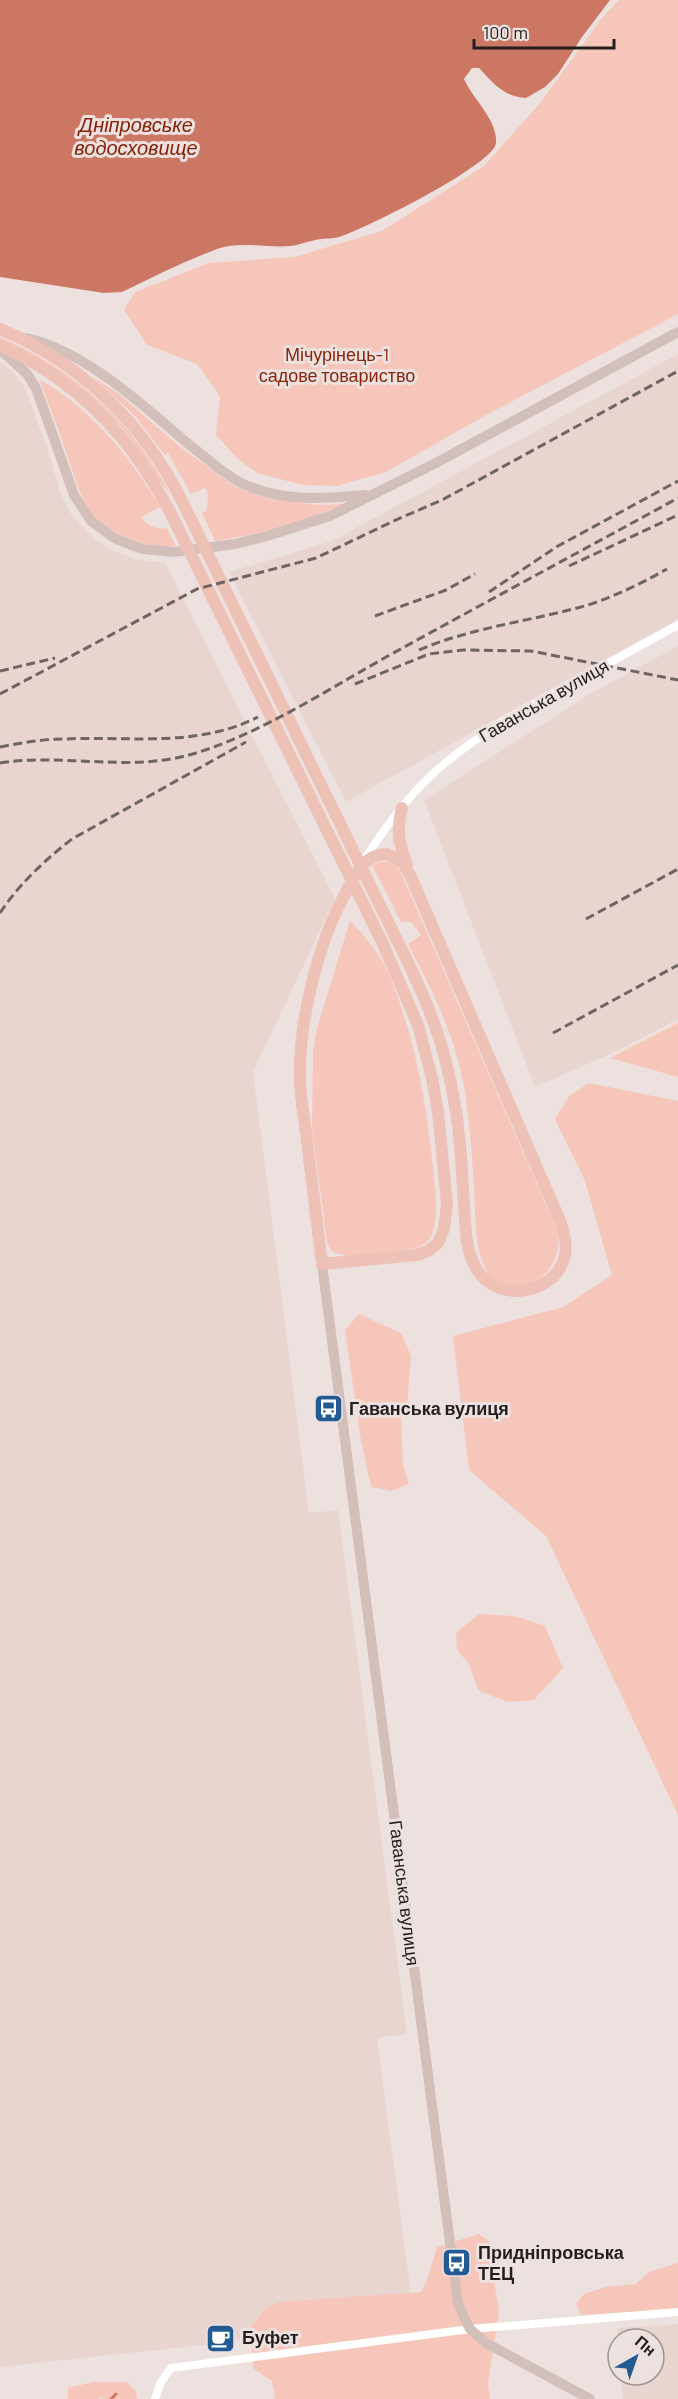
<svg xmlns="http://www.w3.org/2000/svg" width="678" height="2399" font-family="Barlow,sans-serif">
  <style>
    .built { fill: #e9d5d0 }
    .green { fill: #f7c6ba }
    .water { fill: #cb7763 }
    .lines { fill: none; stroke-linecap: round; stroke-linejoin: round }
    .stream { stroke: #cb7763; stroke-width: 3 }
    .street { stroke: #fff; stroke-width: 8 }
    .secondary { stroke: #d3bfba; stroke-width: 10 }
    .primary { stroke: #eec1b6; stroke-width: 12 }
    .rail { stroke: #6c6564; stroke-width: 3; stroke-dasharray: 9 4.5; stroke-linecap: butt }
    .labels { text-anchor: middle; stroke-width: 6; stroke-linejoin: round; paint-order: stroke }
    .park-label { font-size: 18px; fill: #89250c; stroke: #ede1df }
    .street-label { font-size: 18px; fill: #231f1e; stroke: #ede1df }
    .poi-label { font-size: 18px; font-weight: bold; fill: #231f1e; stroke: #ede1df; text-anchor: start }
    .water-label { font-size: 20px; font-style: italic; fill: #862107; stroke: #ede1df }
  </style>
  <rect width="100%" height="100%" fill="#ede1df"/>
  <g class="built">
    <path d="M 678,354 L 678,619 L 346,802 L 229,572 L 332,541 Z"/>
    <path d="M 0,362 L 14,373 L 25,388 L 48,450 L 61,495 L 71,514 L 95,539 L 112,550 L 135,559 L 165,563 L 335,899 L 253,1072 L 309,1513 L 338,1510 L 407,2034 L 377,2038 L 413,2310 L 221,2343 L 0,2367 Z"/>
    <path d="M 678,646 L 678,1019 L 617,1051 L 535,1087 L 424,800 L 590,694 Z"/>
    <path d="M 678,2324 L 678,2399 L 623,2399 L 621,2375 L 654,2375 L 654,2339 L 618,2339 L 618,2342 L 617,2328 Z"/>
  </g>
  <g class="green">
    <path d="M 619,0 L 678,0 L 678,314 L 486,415 L 386,472 L 337,486 L 303,485 L 257,473 L 238,459 L 216,435 L 220,396 L 197,364 L 147,345 L 124,310 L 135,292 L 209,263 L 294,257 L 382,231 L 484,166 L 541,102 L 601,19 Z"/>
    <path d="M 0,337 C 73,369 134,423 170,494 C 153,475 141,450 124,430 C 89,390 46,366 0,340 Z"/>
    <path d="M 93,377 L 119,394 L 180,447 L 235,487 L 271,499 L 319,505 L 344,504 C 302,523 260,534 215,541 L 202,513 L 207,510 L 208,494 L 205,488 L 191,494 L 168,453 L 165,455 L 135,416 Z"/>
    <path d="M 39,379 C 92,410 129,455 160,507 L 141,517 C 148,526 156,530 167,528 L 176,546 C 144,547 106,537 88,508 C 78,491 73,471 66,452 C 58,428 49,404 39,379 Z"/>
    <path d="M 380,862 C 389,860 397,865 401,873 L 556,1228 C 566,1258 542,1291 508,1285 C 502,1284 496,1280 491,1278 C 473,1253 476,1218 474,1189 C 472,1157 470,1125 465,1093 C 457,1039 433,992 408,944 L 421,935 L 411,922 L 401,922 L 372,865 Z"/>
    <path d="M 350,921 C 363,933 378,952 386,968 C 414,1031 426,1100 433,1168 C 435,1190 440,1215 431,1236 C 428,1242 423,1245 417,1248 C 398,1250 354,1261 336,1253 C 331,1251 329,1247 327,1242 L 312,1128 L 313,1051 L 317,1028 Z"/>
    <path d="M 678,1023 L 678,1077 L 610,1058 Z"/>
    <path d="M 589,1083 L 678,1101 L 678,1815 L 546,1536 L 469,1470 L 453,1336 L 563,1307 L 612,1275 L 585,1181 L 555,1119 L 569,1096 Z"/>
    <path d="M 359,1314 L 401,1333 L 411,1356 L 407,1406 L 401,1418 L 403,1465 L 409,1484 L 392,1491 L 371,1487 L 361,1441 L 345,1330 Z"/>
    <path d="M 479,1614 L 514,1616 L 545,1626 L 563,1668 L 534,1700 L 507,1702 L 478,1690 L 469,1664 L 457,1650 L 456,1633 Z"/>
    <path d="M 479,2234 L 490,2242 L 492,2269 L 499,2311 L 488,2384 L 490,2399 L 275,2399 L 272,2381 L 253,2368 L 251,2326 L 267,2307 L 279,2302 L 421,2292 L 428,2277 L 437,2247 Z"/>
    <path d="M 678,2263 L 678,2309 L 581,2315 L 576,2304 L 584,2294 L 605,2287 L 636,2284 L 649,2272 Z"/>
    <path d="M 93,2382 L 127,2382 L 136,2392 L 137,2399 L 104,2399 L 102,2397 L 97,2399 L 68,2399 L 68,2388 Z"/>
  </g>
  <path class="water" d="M 0,0 L 610,0 L 582,37 L 558,74 L 545,87 L 526,98 C 504,97 493,83 479,68 L 472,68 L 464,79 C 472,98 498,120 496,143 C 495,164 363,230 339,237 C 333,239 327,238 321,239 C 311,240 300,245 290,246 C 267,248 240,241 217,249 C 185,261 153,277 122,292 L 104,293 L 0,277 Z"/>
  <g class="lines">
    <path class="stream" d="M 111,2399 L 116,2394"/>
    <g class="street">
      <path d="M 364,860 C 386,826 412,790 444,764 C 462,749 481,736 500,723 L 678,625"/>
      <path d="M 155,2399 L 161,2382 L 171,2368 L 470,2329 L 678,2312"/>
    </g>
    <g class="secondary">
      <path d="M 27,338 C 89,353 144,407 191,446 C 208,459 224,475 243,484 C 284,502 322,499 365,495"/>
      <path d="M 1,350 L 27,374 L 36,388 L 74,495 L 91,521 L 114,538 L 131,545 L 143,549 L 174,552 L 235,544 L 267,536 L 330,516 L 434,464 L 678,332"/>
      <path d="M 322,1264 L 458,2304 L 470,2329 L 486,2343 L 590,2399"/>
    </g>
    <g class="primary">
      <path d="M 0,329 C 80,362 145,425 183,503 L 396,938 C 425,996 445,1041 455,1106 C 461,1138 462,1173 464,1206 C 466,1227 465,1250 476,1268 C 496,1304 556,1296 565,1255 C 567,1244 564,1234 561,1223 L 411,877 L 403,863 L 387,854 C 363,854 354,877 344,896 C 317,946 298,1025 300,1082 C 301,1104 306,1128 308,1150 C 313,1188 317,1226 322,1264 L 417,1255 L 428,1251 L 438,1243 L 444,1229 L 447,1204 L 438,1112 L 432,1078 L 418,1025 L 383,944 L 169,510 C 158,491 148,472 135,455 C 101,408 54,369 0,346"/>
      <path d="M 402,808 C 396,830 399,844 407,865"/>
    </g>
    <g class="rail">
      <path d="M 569,566 L 678,515"/>
      <path d="M 489,592 L 558,546 L 678,481"/>
      <path d="M 375,616 L 446,590 L 475,574"/>
      <path d="M 419,650 C 473,627 532,621 588,605 C 616,596 642,583 667,569"/>
      <path d="M 0,671 L 55,658"/>
      <path d="M 355,684 L 429,654 L 463,650 L 531,651 L 678,680"/>
      <path d="M 0,694 L 197,589 L 316,558 L 398,519 L 442,500 L 678,371"/>
      <path d="M 0,747 C 21,743 42,739 64,739 C 130,736 197,748 258,717"/>
      <path d="M 0,763 C 63,753 127,772 189,755 C 255,737 327,690 388,656 C 484,603 581,551 678,498"/>
      <path d="M 0,913 C 19,884 45,860 72,839 L 246,742"/>
      <path d="M 586,919 L 678,869"/>
      <path d="M 553,1033 L 678,965"/>
    </g>
  </g>
  <defs>
    <symbol id="bus-square" viewBox="-11 -11 22 22"><rect x="-9" y="-9" width="18" height="18" rx="4" fill="#225b92" stroke="#ede1df"/><path d="M-5-6H5V4H4V6H2V4H-2V6H-4V4H-5ZM-3.5-4V0h7V-4ZM-3.5 1.2v1.5H-2V1.2ZM2 1.2v1.5H3.5V1.2Z" fill="#fff"/></symbol>
    <symbol id="cafe-square" viewBox="-11 -11 22 22"><rect x="-9" y="-9" width="18" height="18" rx="4" fill="#225b92" stroke="#ede1df"/><path d="M-5.5-4.5H6V0H3Q3 3.5 0 3.5H-2.5Q-5.5 3.5-5.5 0ZM3-3.2v2h1.7v-2ZM-6 4.5H4V6H-6Z" fill="#fff"/></symbol>
  </defs>
  <g fill-rule="evenodd">
    <use href="#bus-square" x="312" y="1392" width="33" height="33"/>
    <use href="#bus-square" x="440" y="2246" width="33" height="33"/>
    <use href="#cafe-square" x="204" y="2322" width="33" height="33"/>
  </g>
  <g class="labels">
    <g class="park-label">
      <text x="337" y="361">Мічурінець-1<tspan x="337" dy="21">садове товариство</tspan></text>
    </g>
    <g class="street-label">
      <text transform="translate(544 701) rotate(-30)" y="6">Гаванська вулиця</text>
      <text transform="translate(404 1893) rotate(83)" y="6">Гаванська вулиця</text>
    </g>
    <g class="poi-label">
      <text x="349" y="1415">Гаванська вулиця</text>
      <text x="478" y="2259">Придніпровська<tspan x="478" dy="21">ТЕЦ</tspan></text>
      <text x="242" y="2344">Буфет</text>
    </g>
    <g class="water-label">
      <text x="136" y="132">Дніпровське<tspan x="136" dy="23">водосховище</tspan></text>
    </g>
  </g>
  <g transform="translate(636 2357) rotate(40)"><circle r="28" fill="#ede1df" stroke="#9c9392" stroke-width="1.5"/>
  <path d="M0-4.5L10 22L0 15L-10 22Z" fill="#225b92"/>
  <text y="-9" font-size="16" font-weight="bold" text-anchor="middle" fill="#231f1e">Пн</text>
  </g>
  <path d="M474 39v9h140v-9" fill="none" stroke="#231f1e" stroke-width="3"/>
  <text x="483" y="39" font-size="18" fill="#231f1e" stroke="#ede1df" stroke-width="4.5" paint-order="stroke">100 m</text>
</svg>
